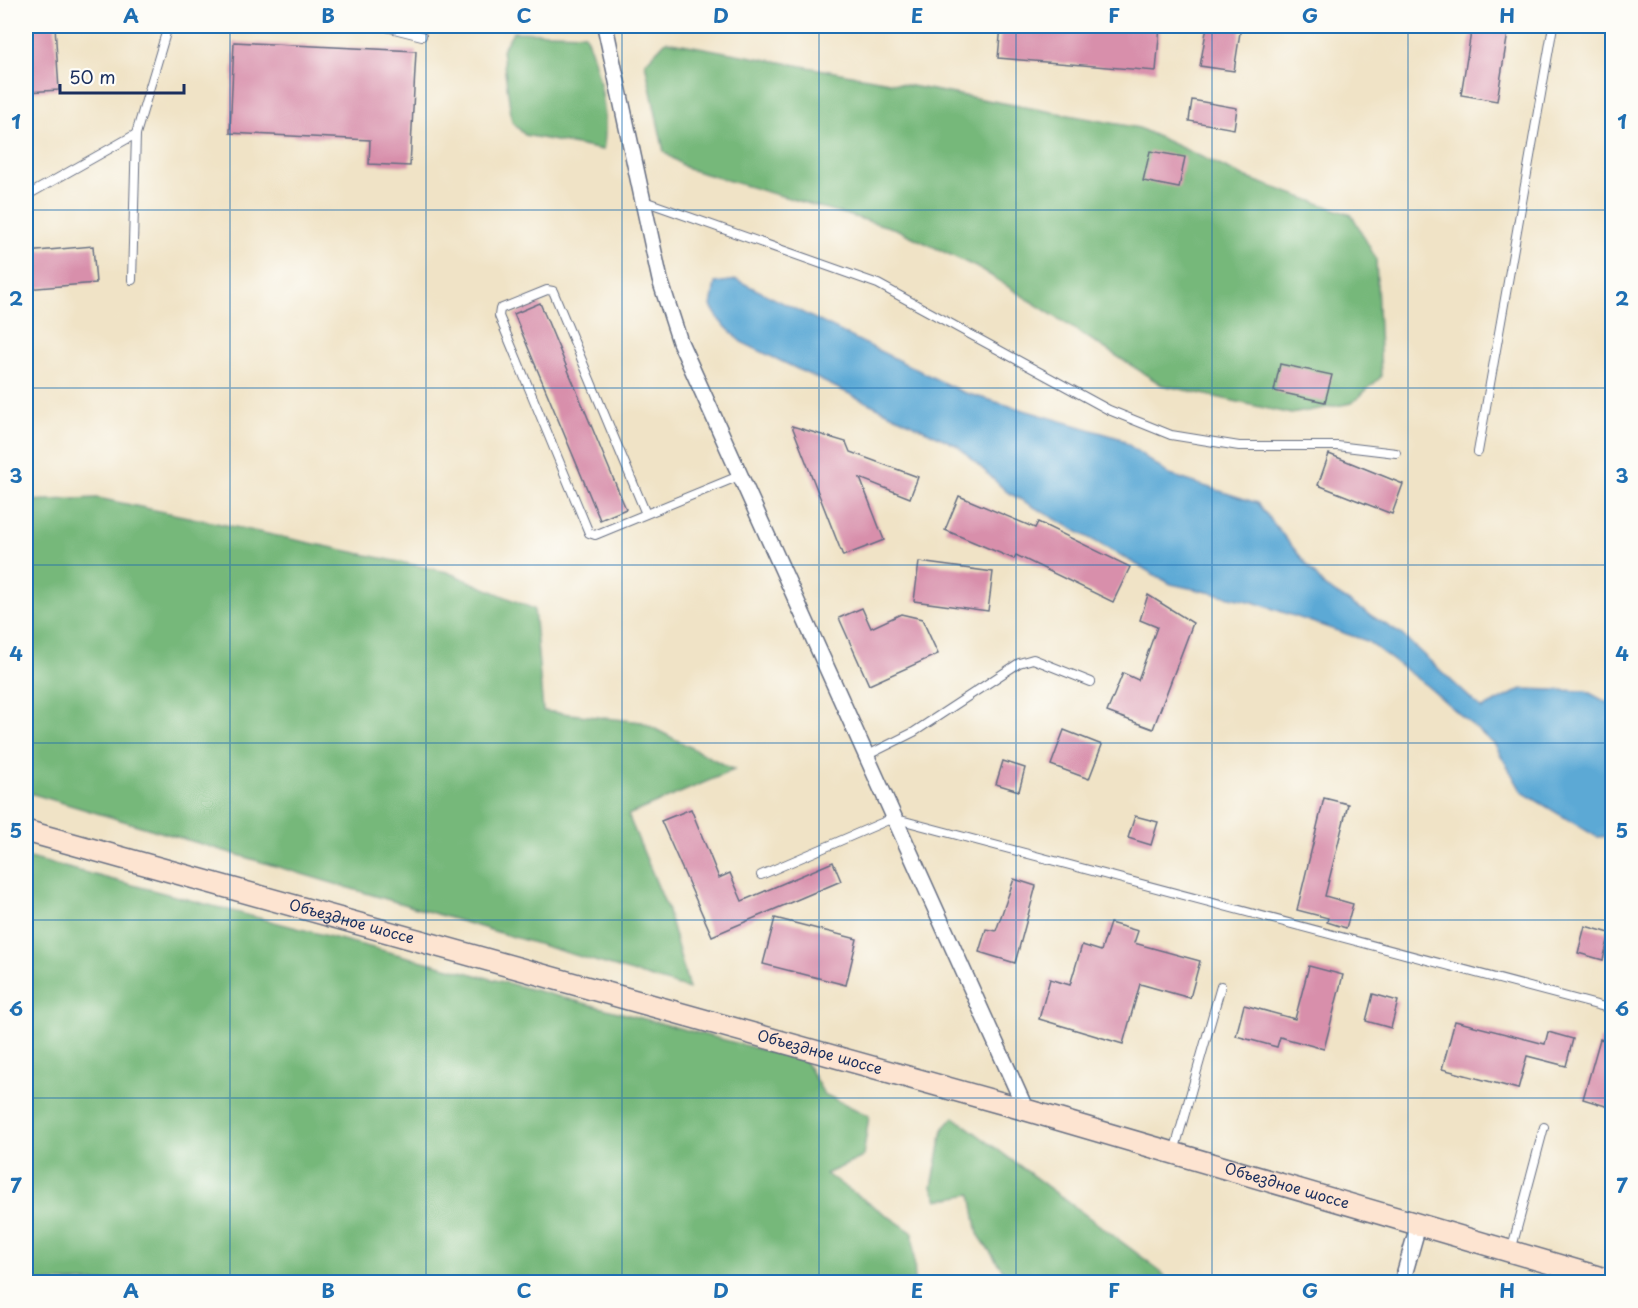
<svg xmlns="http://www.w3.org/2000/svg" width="1638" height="1308" font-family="'Playpen Sans',sans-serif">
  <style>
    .forest { fill: #76b87a; stroke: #48746c; stroke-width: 1.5 }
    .water { fill: #5ca9d5; stroke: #3c6c9a; stroke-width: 1.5 }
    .building { fill: #d88fab }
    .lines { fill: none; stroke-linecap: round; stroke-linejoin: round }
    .service-casing { stroke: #666e82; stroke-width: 10 }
    .minor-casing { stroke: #666e82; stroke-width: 18 }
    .secondary-casing { stroke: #666e82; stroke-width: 24 }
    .service { stroke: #fff; stroke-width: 8 }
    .minor { stroke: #fff; stroke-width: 15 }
    .secondary { stroke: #fde4d1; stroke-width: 21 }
    .grid { fill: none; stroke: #1f6fb2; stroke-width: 1.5; stroke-opacity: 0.55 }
    .labels { text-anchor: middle; stroke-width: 4.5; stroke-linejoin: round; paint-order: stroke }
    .street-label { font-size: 15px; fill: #1b2f5e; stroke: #fdfcf7 }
    .neatline { fill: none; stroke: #1f6fb2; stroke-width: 2 }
    .grid-label { font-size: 20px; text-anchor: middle; font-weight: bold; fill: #1f6fb2 }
  </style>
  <rect width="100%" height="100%" fill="#fdfcf7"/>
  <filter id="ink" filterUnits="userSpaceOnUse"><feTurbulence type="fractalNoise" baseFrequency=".0167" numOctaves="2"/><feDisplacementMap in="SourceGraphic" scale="12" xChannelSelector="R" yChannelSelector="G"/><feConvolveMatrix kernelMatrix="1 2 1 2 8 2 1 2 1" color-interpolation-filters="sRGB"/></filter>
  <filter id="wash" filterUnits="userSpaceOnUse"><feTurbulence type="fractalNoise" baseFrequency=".008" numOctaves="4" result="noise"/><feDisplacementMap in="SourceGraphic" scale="24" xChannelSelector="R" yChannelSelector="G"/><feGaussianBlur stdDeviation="1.35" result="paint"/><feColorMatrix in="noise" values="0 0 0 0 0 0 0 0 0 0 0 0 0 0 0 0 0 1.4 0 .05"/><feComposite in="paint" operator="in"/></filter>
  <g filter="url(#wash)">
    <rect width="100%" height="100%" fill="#f0e3c6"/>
    <g class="forest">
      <path d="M 513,32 L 585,34 C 598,65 610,117 603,150 L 525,135 L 512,122 L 502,50 Z"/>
      <path d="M 666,41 L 1139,128 L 1247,178 L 1352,215 L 1376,259 L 1381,377 L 1352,403 L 1291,414 L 1162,385 L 982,270 L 896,229 L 688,169 L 664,152 L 645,63 Z"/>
      <path d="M 98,498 L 447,572 L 534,609 L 543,711 L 642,722 L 734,770 L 628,815 L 667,908 L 689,989 L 26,792 L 26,501 Z"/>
      <path d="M 26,857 L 805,1061 L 824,1094 L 869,1116 L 863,1157 L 826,1174 L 913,1233 L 915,1282 L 26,1282 Z"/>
      <path d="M 954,1117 L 1158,1269 L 1170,1282 L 1011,1282 L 978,1234 L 971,1194 L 938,1200 L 932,1187 L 943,1129 Z"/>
    </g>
    <path class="water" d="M 737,280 L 962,392 L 1119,438 L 1170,475 L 1257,503 L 1325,587 L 1401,634 L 1482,709 L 1522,689 L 1586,691 L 1612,705 L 1612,836 L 1597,837 L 1522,792 L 1495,745 L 1427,686 L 1367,641 L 1253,602 L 1171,584 L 1007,492 L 958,446 L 741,342 L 720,321 L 711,306 L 715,283 Z"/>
    <g id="blocks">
      <g class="building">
        <path d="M 26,26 L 55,26 L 59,90 L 26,92 Z"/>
        <path d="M 1001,26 L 1160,26 L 1156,71 L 998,58 Z"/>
        <path d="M 1207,26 L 1241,26 L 1234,71 L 1200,66 Z"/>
        <path d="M 1472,26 L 1509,26 L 1497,101 L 1461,95 Z"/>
        <path d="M 234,42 L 416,51 L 410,166 L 369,164 L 370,140 L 230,133 Z"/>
        <path d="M 1192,100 L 1237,108 L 1234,129 L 1189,121 Z"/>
        <path d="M 1150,151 L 1185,157 L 1179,188 L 1143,181 Z"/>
        <path d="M 93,246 L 96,283 L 26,289 L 26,252 Z"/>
        <path d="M 540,303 L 626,509 L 600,520 L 514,314 Z"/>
        <path d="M 1280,364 L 1332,375 L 1325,402 L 1274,391 Z"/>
        <path d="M 792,426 L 846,442 L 850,452 L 918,477 L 910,498 L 860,478 L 884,540 L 843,556 Z"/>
        <path d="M 1329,454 L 1403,484 L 1392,514 L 1318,485 Z"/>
        <path d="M 959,496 L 1035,528 L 1038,522 L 1130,567 L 1113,602 L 1016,555 L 1014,559 L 945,530 Z"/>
        <path d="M 919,562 L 993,572 L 988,611 L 914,601 Z"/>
        <path d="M 1148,595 L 1193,623 L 1153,729 L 1107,712 L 1123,673 L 1138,680 L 1157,627 L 1140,620 Z"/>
        <path d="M 862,608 L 871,628 L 901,614 L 922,619 L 938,654 L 869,685 L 839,618 Z"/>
        <path d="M 1064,730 L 1102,745 L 1089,779 L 1051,765 Z"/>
        <path d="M 1003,761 L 1025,768 L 1019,791 L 996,784 Z"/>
        <path d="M 1324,798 L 1348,804 L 1325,896 L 1353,904 L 1346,928 L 1327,922 L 1328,918 L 1297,910 Z"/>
        <path d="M 691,809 L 719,878 L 730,873 L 742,901 L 833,862 L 841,881 L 712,936 L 661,821 Z"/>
        <path d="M 1135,816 L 1158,822 L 1151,845 L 1128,838 Z"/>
        <path d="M 1014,879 L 1036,886 L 1015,963 L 979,952 L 986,929 L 996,931 Z"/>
        <path d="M 775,918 L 857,939 L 846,985 L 763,964 Z"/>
        <path d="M 1110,923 L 1138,931 L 1134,943 L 1200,961 L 1190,998 L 1140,984 L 1123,1044 L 1039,1019 L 1050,979 L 1070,985 L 1082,945 L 1101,951 Z"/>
        <path d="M 1585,926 L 1610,933 L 1603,960 L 1578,953 Z"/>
        <path d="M 1309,966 L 1343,975 L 1324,1049 L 1280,1037 L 1277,1047 L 1236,1036 L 1244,1005 L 1295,1019 Z"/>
        <path d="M 1373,994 L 1398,1001 L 1391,1028 L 1366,1021 Z"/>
        <path d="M 1455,1021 L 1545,1044 L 1548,1032 L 1573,1039 L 1566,1066 L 1527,1056 L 1518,1089 L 1442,1069 Z"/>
        <path d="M 1600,1039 L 1612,1042 L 1612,1108 L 1583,1099 Z"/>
      </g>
    </g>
  </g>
  <g filter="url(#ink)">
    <use href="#blocks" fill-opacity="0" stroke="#666e82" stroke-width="1.5"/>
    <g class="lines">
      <defs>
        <g id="service">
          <path d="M 382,26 L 422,36"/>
          <path d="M 26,196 L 136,134"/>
          <path d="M 644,201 L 878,284 L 1109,410 L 1171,435 L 1239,446 L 1337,446 L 1396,453"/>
          <path d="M 132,280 L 136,134 L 168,26"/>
          <path d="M 1478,452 L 1553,26"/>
          <path d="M 646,514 L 553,291 L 547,290 L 500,309 L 499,316 L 589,533 L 595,535 L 739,476"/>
          <path d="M 866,756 L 914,732 L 1019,663 L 1033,659 L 1091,682"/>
          <path d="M 761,875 L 893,818 L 1612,1009"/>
          <path d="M 1174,1152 L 1221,986"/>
          <path d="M 1511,1251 L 1544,1127"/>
        </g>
        <g id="minor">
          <path d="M 605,26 L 660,280 L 680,342 L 1026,1110"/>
          <path d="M 1402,1282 L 1418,1226"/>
        </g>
        <g id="secondary">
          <path id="s1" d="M 26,831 L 1026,1110 L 1612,1281"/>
        </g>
      </defs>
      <use href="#service" class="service-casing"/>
      <use href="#minor" class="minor-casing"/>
      <use href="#secondary" class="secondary-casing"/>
      <use href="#service" class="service"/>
      <use href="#minor" class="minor"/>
      <use href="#secondary" class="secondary"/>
    </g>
  </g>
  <path class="grid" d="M 230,26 L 230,1282M 426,26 L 426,1282M 622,26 L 622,1282M 819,26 L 819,1282M 1016,26 L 1016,1282M 1212,26 L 1212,1282M 1408,26 L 1408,1282M 26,210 L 1612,210M 26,388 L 1612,388M 26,565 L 1612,565M 26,743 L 1612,743M 26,920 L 1612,920M 26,1098 L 1612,1098"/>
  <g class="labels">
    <g class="street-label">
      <text dy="5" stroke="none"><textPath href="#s1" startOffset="338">Объездное шоссе</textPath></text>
      <text dy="5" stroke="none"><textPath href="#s1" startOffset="824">Объездное шоссе</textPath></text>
      <text dy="5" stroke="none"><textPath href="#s1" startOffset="1310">Объездное шоссе</textPath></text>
    </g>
  </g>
  <rect width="1638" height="1308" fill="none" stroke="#fdfcf7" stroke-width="66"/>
  <path d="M60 84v9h124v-9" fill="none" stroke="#1b2f5e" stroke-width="3"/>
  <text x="69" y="84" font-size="18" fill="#1b2f5e" stroke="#fdfcf7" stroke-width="4.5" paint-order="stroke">50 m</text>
  <rect x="33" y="33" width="1572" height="1242" class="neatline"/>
  <g class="grid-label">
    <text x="131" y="23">A</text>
    <text x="328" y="23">B</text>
    <text x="524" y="23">C</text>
    <text x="721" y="23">D</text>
    <text x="917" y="23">E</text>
    <text x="1114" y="23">F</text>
    <text x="1310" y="23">G</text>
    <text x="1507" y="23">H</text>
    <text x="16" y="129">1</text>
    <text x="1622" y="129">1</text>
    <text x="16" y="306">2</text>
    <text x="1622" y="306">2</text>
    <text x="16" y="483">3</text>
    <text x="1622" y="483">3</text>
    <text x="16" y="661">4</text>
    <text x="1622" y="661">4</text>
    <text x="16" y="838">5</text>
    <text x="1622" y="838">5</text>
    <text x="16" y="1016">6</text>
    <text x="1622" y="1016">6</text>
    <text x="16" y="1193">7</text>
    <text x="1622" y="1193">7</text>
    <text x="131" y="1298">A</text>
    <text x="328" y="1298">B</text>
    <text x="524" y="1298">C</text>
    <text x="721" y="1298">D</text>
    <text x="917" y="1298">E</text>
    <text x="1114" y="1298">F</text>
    <text x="1310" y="1298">G</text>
    <text x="1507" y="1298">H</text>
  </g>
</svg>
